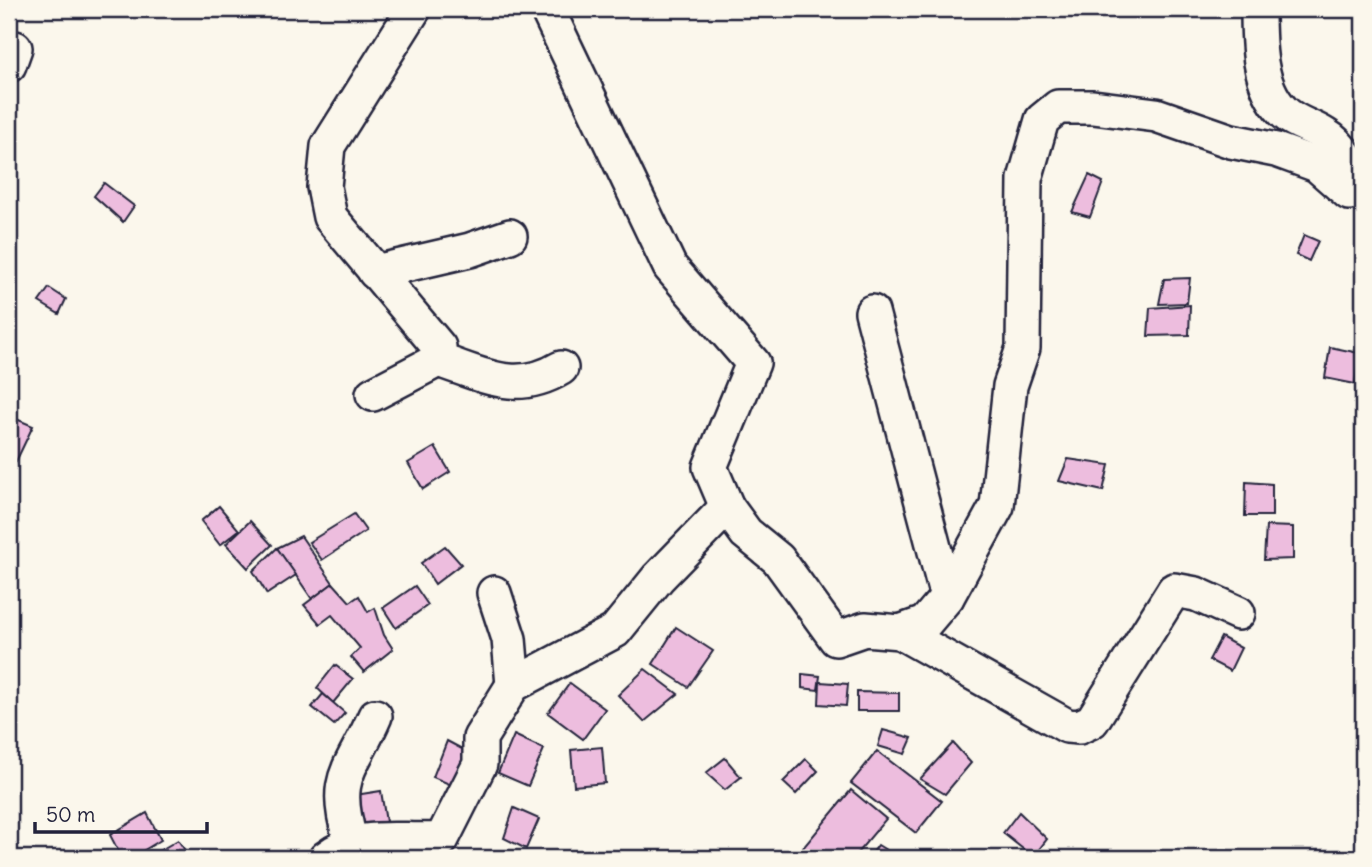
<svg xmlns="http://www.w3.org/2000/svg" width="1372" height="867" font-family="Delius,sans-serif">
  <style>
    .building { fill: #edbdde; stroke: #22223b; stroke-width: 2 }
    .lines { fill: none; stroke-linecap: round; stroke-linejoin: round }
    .minor-casing { stroke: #22223b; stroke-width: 38 }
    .minor { stroke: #fbf7ec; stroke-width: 33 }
  </style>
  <rect width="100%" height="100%" fill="#fbf7ec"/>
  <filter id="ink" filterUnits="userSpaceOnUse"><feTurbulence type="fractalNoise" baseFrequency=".0143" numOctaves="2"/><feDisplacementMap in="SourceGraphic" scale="14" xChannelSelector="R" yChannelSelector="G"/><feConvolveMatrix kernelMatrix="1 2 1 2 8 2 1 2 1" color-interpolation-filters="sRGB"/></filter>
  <g filter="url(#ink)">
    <g class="building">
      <path d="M 1089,175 L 1103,182 L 1090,217 L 1072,212 Z"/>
      <path d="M 104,183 L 134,206 L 123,222 L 94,196 Z"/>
      <path d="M 1304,235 L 1318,241 L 1309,261 L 1296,255 Z"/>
      <path d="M 1190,278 L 1187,303 L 1159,304 L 1164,279 Z"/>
      <path d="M 49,288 L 66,299 L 59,314 L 39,302 Z"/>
      <path d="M 1190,305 L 1189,335 L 1148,336 L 1150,308 Z"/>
      <path d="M 1330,347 L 1359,353 L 1355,384 L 1325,378 Z"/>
      <path d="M 9,416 L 33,426 L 9,476 Z"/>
      <path d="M 435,447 L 450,472 L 423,489 L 408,463 Z"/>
      <path d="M 1068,459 L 1109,465 L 1103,491 L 1059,481 Z"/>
      <path d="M 1246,482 L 1272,484 L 1272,516 L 1245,516 Z"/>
      <path d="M 219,506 L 239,530 L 220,545 L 201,521 Z"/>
      <path d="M 354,514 L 366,531 L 322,560 L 309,542 Z"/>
      <path d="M 250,521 L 272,545 L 248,568 L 226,544 Z"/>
      <path d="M 1266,526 L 1293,527 L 1293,559 L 1264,560 Z"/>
      <path d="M 301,536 L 333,583 L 312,599 L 277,548 Z"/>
      <path d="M 445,546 L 461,564 L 435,584 L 421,563 Z"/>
      <path d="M 277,548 L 296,575 L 267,594 L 253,571 Z"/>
      <path d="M 333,583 L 350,602 L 359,596 L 368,612 L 375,608 L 384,635 L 393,649 L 364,672 L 351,657 L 360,648 L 332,615 L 320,624 L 304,605 Z"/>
      <path d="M 415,586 L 428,605 L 396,628 L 383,608 Z"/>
      <path d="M 676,627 L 713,651 L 688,687 L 653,664 Z"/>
      <path d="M 1221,637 L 1241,648 L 1230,671 L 1209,660 Z"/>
      <path d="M 335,665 L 353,679 L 333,703 L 317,688 Z"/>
      <path d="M 645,669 L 678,694 L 644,722 L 618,695 Z"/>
      <path d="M 802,674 L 820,676 L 818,690 L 802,688 Z"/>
      <path d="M 820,682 L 848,684 L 846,706 L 819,704 Z"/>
      <path d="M 570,683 L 605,709 L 583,739 L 548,713 Z"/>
      <path d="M 857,692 L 899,693 L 899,711 L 857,711 Z"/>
      <path d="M 323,694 L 345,713 L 334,725 L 312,707 Z"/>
      <path d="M 883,730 L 912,738 L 905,754 L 878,746 Z"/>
      <path d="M 514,735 L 544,749 L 528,786 L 498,773 Z"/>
      <path d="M 447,741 L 479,758 L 465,791 L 433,777 Z"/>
      <path d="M 953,743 L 971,763 L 945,794 L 920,779 Z"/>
      <path d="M 602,747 L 605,783 L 574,786 L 571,750 Z"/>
      <path d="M 877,751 L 942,801 L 916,833 L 851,783 Z"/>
      <path d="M 725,758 L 741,777 L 725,790 L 706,773 Z"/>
      <path d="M 806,759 L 818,771 L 796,794 L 783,782 Z"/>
      <path d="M 851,790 L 886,819 L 853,858 L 813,858 L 802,849 Z"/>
      <path d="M 381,791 L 388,834 L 362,838 L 355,795 Z"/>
      <path d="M 514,808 L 539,819 L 526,849 L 504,838 Z"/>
      <path d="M 1019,812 L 1047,839 L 1033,857 L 1003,833 Z"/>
      <path d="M 147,813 L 161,840 L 131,858 L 122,858 L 110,835 Z"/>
      <path d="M 178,840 L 190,858 L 147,858 Z"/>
      <path d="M 878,845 L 894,855 L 891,858 L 869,858 Z"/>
    </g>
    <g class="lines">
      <defs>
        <g id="minor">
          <path d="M 547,9 L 670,267 L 753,363 L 710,467 L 727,507"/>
          <path d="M 1258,9 C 1258,42 1258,86 1283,111 C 1294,123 1312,126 1325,135 C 1346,147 1354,172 1363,193"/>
          <path d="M 9,65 L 15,48"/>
          <path d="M 375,272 L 470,250 L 510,236"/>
          <path d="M 872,312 L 947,597"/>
          <path d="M 438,360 C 484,375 516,395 561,368"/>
          <path d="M 373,394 L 438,360 L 439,347 L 330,217 L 324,187 L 328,146 L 414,9"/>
          <path d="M 494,593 L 509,639 L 513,685"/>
          <path d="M 900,632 L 925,623 L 947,597 L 997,506 L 1010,386 L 1023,348 L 1025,179 L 1042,120 L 1058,107 L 1093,107 L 1156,115 L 1231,141 L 1276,150 L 1317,165 L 1349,193 L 1363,192"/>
          <path d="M 356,842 L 350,838 C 331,776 352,770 375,716"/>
          <path d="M 326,858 C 362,830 401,843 442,839 L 480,764 L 480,738 L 513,685 L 615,631 L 658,578 L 727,507 L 746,533 L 778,559 L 836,639 L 865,629 L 900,632 L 1067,726 L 1079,727 L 1092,721 L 1174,590 L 1196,594 L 1238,613"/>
        </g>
      </defs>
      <use href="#minor" class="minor-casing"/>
      <use href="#minor" class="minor"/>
    </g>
  </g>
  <rect width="1372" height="867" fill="none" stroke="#fbf7ec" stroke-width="35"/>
  <rect x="18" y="18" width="1337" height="832" fill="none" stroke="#22223b" stroke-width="2.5" filter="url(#ink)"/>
  <path d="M35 822v10h172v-10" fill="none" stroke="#22223b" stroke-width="3.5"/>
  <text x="46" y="822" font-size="21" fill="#22223b" stroke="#fbf7ec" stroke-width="5" paint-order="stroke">50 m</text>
</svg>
